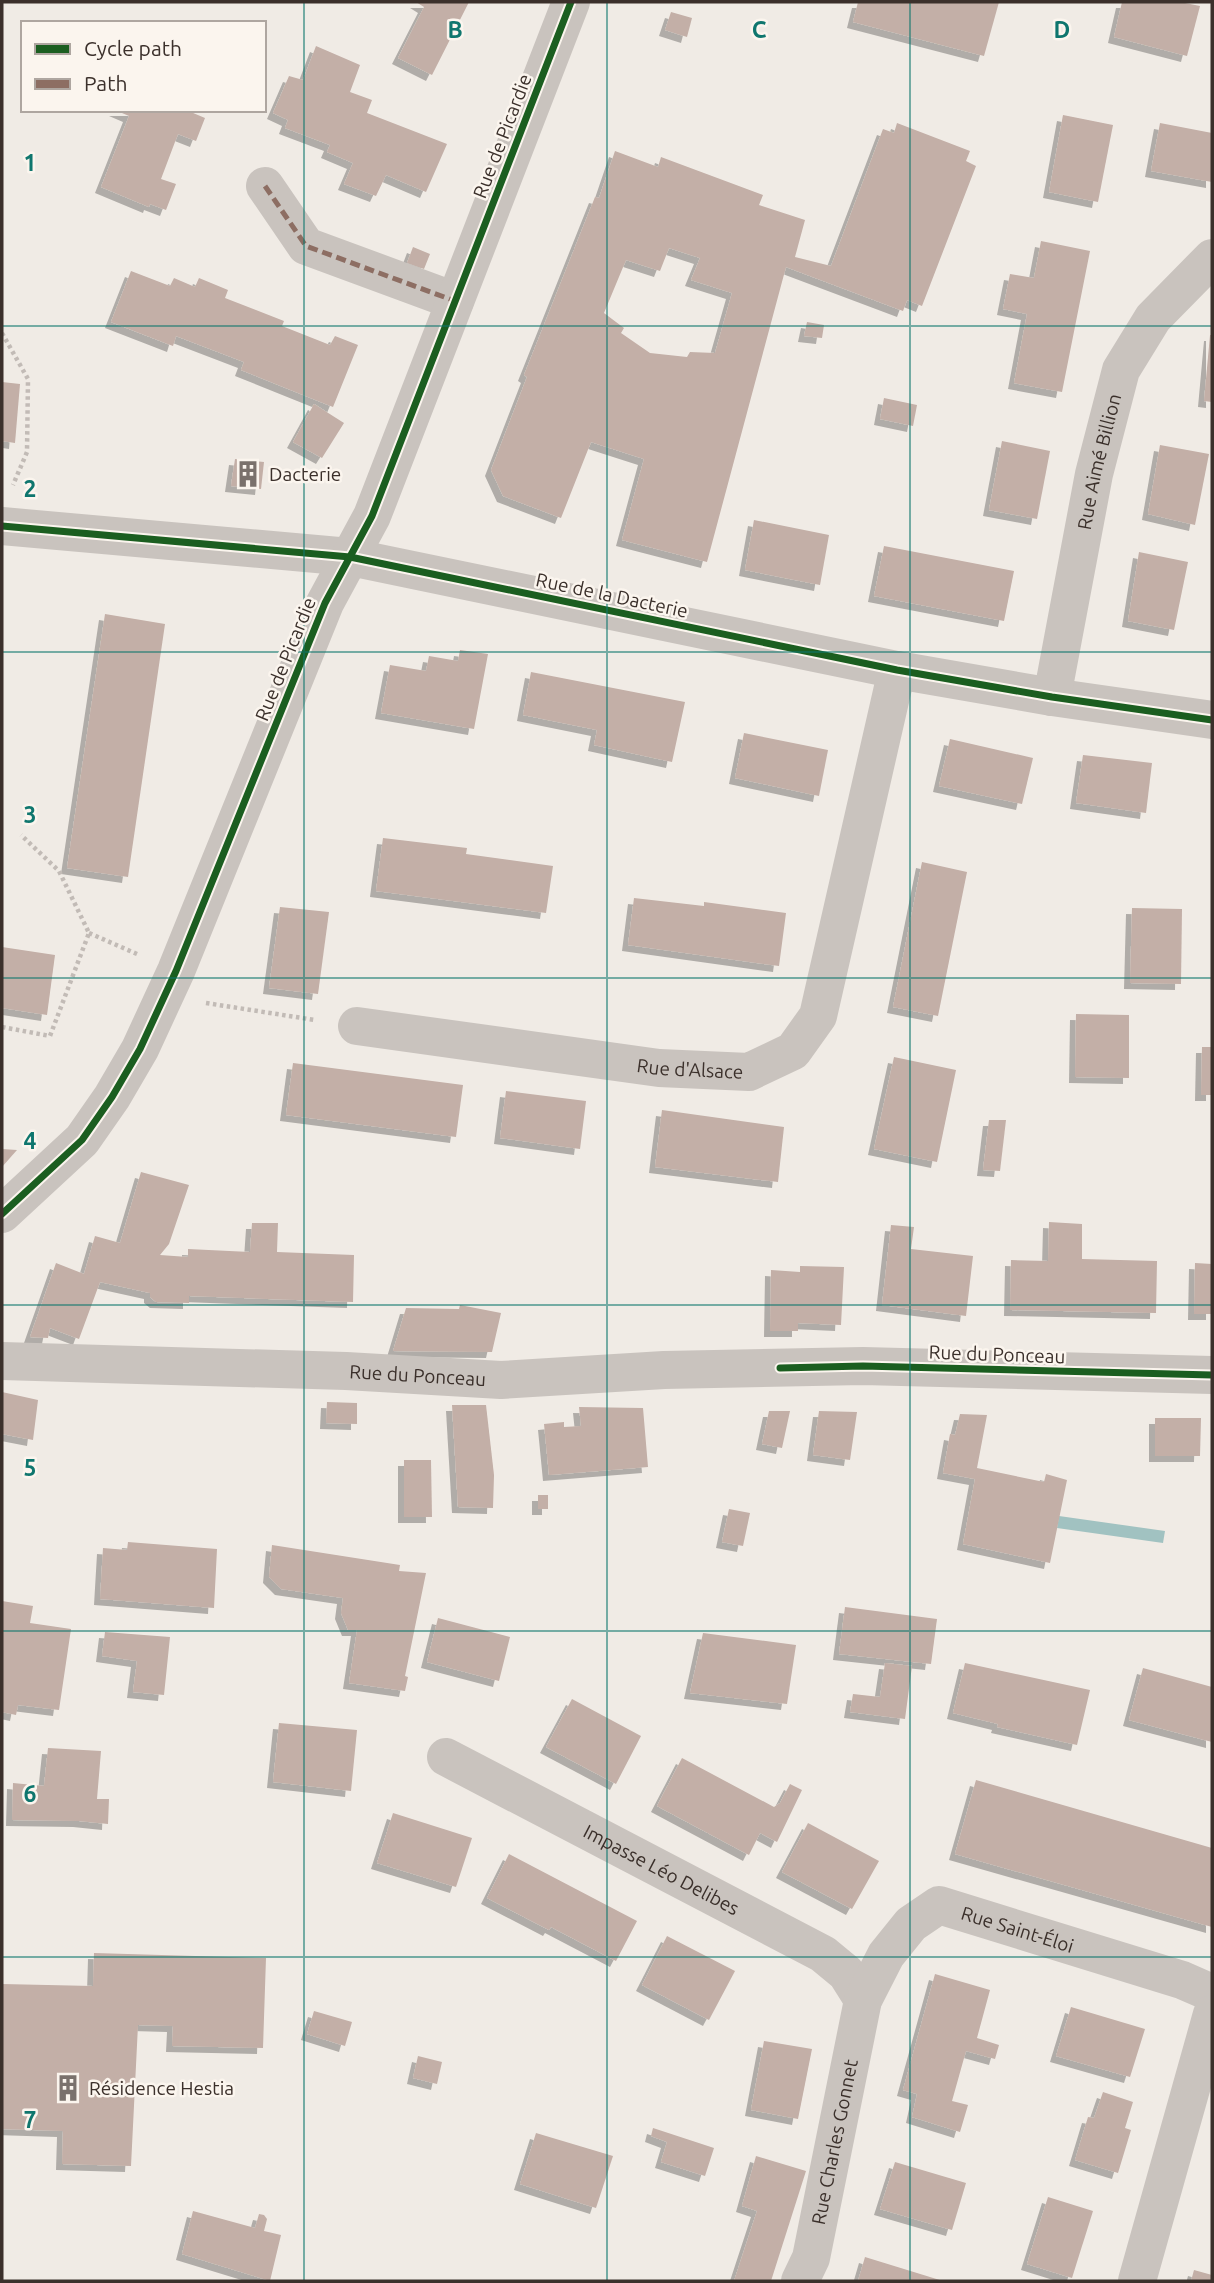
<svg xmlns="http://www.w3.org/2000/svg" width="1214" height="2283" font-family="Ubuntu,sans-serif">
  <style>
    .water { fill: #a1c2c1 }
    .building { fill: #c3afa7; fill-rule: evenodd; filter: url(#shadow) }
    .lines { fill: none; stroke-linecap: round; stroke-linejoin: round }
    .path { stroke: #c2bbb6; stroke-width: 4.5; stroke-dasharray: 3.5 3.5; stroke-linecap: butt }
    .minor { stroke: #c9c3be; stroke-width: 38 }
    .quiet { stroke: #8d6e63; stroke-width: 5; stroke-dasharray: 10 5; stroke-linecap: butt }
    .cycleway-casing { stroke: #fbf5ee; stroke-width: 11 }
    .cycleway { stroke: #1b5e20; stroke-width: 7 }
    .grid { fill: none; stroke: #0f766e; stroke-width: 2; stroke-opacity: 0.55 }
    .labels { text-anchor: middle; stroke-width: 5; stroke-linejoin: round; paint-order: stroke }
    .street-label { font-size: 19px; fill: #3b302b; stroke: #fbf5ee }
    .poi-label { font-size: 19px; fill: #3b302b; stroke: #fbf5ee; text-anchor: start }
    .grid-label { font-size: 23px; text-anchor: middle; font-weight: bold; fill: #0f766e; stroke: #fbf5ee; stroke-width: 5; stroke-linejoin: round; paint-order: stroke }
  </style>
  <defs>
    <filter id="shadow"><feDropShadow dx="-6" dy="6" stdDeviation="0" flood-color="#0004"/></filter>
  </defs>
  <rect width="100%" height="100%" fill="#f0ebe5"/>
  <path class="water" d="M 1059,1516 L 1165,1531 L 1163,1543 L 1057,1528 Z"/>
  <g class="building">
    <path d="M 416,2 L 469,2 L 432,75 L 398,58 L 424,7 Z"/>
    <path d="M 858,2 L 999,2 L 984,56 L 853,22 Z"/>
    <path d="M 1122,2 L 1180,2 L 1200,6 L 1187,56 L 1114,37 Z"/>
    <path d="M 671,12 L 692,18 L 687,37 L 665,30 Z"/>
    <path d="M 316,46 L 360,65 L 350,92 L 372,100 L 367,113 L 447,144 L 426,192 L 386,175 L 376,196 L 344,184 L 353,163 L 327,152 L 330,145 L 285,128 L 288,120 L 273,113 L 289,76 L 303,80 Z"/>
    <path d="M 115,110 L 186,110 L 205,118 L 196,141 L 178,134 L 161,179 L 176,184 L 166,210 L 150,204 L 149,207 L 101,187 L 129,116 Z"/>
    <path d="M 1063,115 L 1113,125 L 1098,202 L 1049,192 Z"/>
    <path d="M 897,123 L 970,151 L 966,161 L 976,166 L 922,306 L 907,300 L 903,311 L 786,267 L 707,562 L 622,540 L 644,459 L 591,442 L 561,518 L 503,496 L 491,470 L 527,377 L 524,375 L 595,197 L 599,198 L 615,151 L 658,167 L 661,157 L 763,195 L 759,205 L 805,220 L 795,257 L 831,266 L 883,129 L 894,133 ZM 669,248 L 700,258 L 691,280 L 732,293 L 715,353 L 690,352 L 687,357 L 650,353 L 621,333 L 624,328 L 604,313 L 626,260 L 660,271 Z"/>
    <path d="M 1160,123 L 1212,133 L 1212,182 L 1151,171 Z"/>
    <path d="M 1041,241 L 1090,251 L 1062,392 L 1014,383 L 1027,314 L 1003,309 L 1010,274 L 1034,278 Z"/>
    <path d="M 413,247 L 430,254 L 424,269 L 407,263 Z"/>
    <path d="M 131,271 L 170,286 L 174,278 L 195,287 L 199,278 L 228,290 L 225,298 L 284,321 L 282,326 L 330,345 L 335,336 L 358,345 L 333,407 L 241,370 L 244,362 L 176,336 L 173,346 L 111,322 Z"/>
    <path d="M 807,322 L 824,325 L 822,338 L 804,336 Z"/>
    <path d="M 1210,335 L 1212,335 L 1212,402 L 1204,401 Z"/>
    <path d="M 2,382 L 20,384 L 15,443 L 2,441 Z"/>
    <path d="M 884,398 L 917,405 L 913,426 L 880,419 Z"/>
    <path d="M 314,404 L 344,423 L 322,458 L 293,442 Z"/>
    <path d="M 1002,441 L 1050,451 L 1037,519 L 989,510 Z"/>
    <path d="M 1160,445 L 1209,454 L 1195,525 L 1148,514 Z"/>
    <path d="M 235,459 L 264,462 L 261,489 L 231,486 Z"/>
    <path d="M 754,520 L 829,535 L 820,585 L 745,570 Z"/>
    <path d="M 884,546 L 1014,571 L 1004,621 L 874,596 Z"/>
    <path d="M 1139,552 L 1188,562 L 1174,630 L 1128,621 Z"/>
    <path d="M 105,614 L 165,624 L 128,877 L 67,868 Z"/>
    <path d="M 460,650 L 488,654 L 474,729 L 381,713 L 390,665 L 426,671 L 429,656 L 458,661 Z"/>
    <path d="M 531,672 L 685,702 L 672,762 L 594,745 L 597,730 L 523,715 Z"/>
    <path d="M 744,733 L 828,750 L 819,796 L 735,778 Z"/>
    <path d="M 950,739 L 1033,758 L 1022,804 L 939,786 Z"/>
    <path d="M 1083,755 L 1152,763 L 1146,813 L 1076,803 Z"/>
    <path d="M 383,838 L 467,848 L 466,854 L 553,866 L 546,913 L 376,891 Z"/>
    <path d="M 922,862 L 967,872 L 938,1016 L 893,1007 Z"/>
    <path d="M 634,898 L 704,906 L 704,902 L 786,913 L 779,966 L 628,945 Z"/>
    <path d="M 280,907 L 329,912 L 318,994 L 269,988 Z"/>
    <path d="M 1132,908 L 1182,909 L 1181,984 L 1130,983 Z"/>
    <path d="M 2,947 L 55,955 L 47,1015 L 2,1008 Z"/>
    <path d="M 1076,1014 L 1129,1015 L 1129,1078 L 1075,1077 Z"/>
    <path d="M 1202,1047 L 1212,1047 L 1212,1095 L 1201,1095 Z"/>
    <path d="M 894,1057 L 956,1070 L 937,1162 L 874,1149 Z"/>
    <path d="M 293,1063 L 463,1085 L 456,1137 L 286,1115 Z"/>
    <path d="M 506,1091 L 586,1101 L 580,1149 L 500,1138 Z"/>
    <path d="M 662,1110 L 784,1127 L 778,1182 L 655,1167 Z"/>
    <path d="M 989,1120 L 1006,1120 L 1000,1171 L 983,1170 Z"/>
    <path d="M 2,1149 L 17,1150 L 2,1167 Z"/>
    <path d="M 141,1172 L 189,1185 L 169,1244 L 160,1255 L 188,1257 L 188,1249 L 250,1252 L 252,1223 L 278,1223 L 277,1252 L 354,1255 L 353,1302 L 189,1296 L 189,1303 L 156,1302 L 150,1297 L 150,1293 L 100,1282 L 79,1339 L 50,1328 L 48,1338 L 30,1337 L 56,1263 L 84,1274 L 95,1236 L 120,1243 Z"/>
    <path d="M 1049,1222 L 1082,1224 L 1082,1259 L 1157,1261 L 1156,1313 L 1010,1310 L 1011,1260 L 1048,1261 Z"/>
    <path d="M 891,1225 L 914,1227 L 911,1249 L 973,1256 L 966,1316 L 882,1305 Z"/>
    <path d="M 1195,1263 L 1212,1264 L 1212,1314 L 1194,1314 Z"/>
    <path d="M 800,1266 L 844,1267 L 841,1325 L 798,1323 L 798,1331 L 770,1331 L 771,1270 L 800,1272 Z"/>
    <path d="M 460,1305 L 501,1313 L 492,1352 L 393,1351 L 406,1308 L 459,1309 Z"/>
    <path d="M 2,1392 L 38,1400 L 33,1440 L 2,1434 Z"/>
    <path d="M 327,1402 L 357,1403 L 357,1424 L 326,1423 Z"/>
    <path d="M 452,1405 L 486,1405 L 494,1475 L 493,1508 L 458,1507 Z"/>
    <path d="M 579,1407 L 643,1408 L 648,1467 L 549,1475 L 544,1424 L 564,1422 L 564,1427 L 581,1426 Z"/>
    <path d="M 769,1411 L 790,1411 L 782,1448 L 762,1444 Z"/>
    <path d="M 819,1411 L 857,1412 L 850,1460 L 813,1455 Z"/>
    <path d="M 960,1414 L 987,1415 L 977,1468 L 1044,1482 L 1046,1474 L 1067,1480 L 1050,1563 L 963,1544 L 975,1479 L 943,1473 L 950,1434 L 955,1435 Z"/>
    <path d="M 1155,1418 L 1201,1418 L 1200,1456 L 1155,1456 Z"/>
    <path d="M 404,1460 L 431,1460 L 432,1517 L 404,1517 Z"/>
    <rect x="538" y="1495" width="10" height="14"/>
    <path d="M 729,1509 L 750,1513 L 743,1546 L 722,1542 Z"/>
    <path d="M 128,1542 L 217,1549 L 214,1608 L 100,1599 L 103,1548 L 127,1550 Z"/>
    <path d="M 272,1545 L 400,1565 L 399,1571 L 426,1573 L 405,1676 L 408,1677 L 405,1691 L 349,1683 L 357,1630 L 348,1630 L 341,1613 L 343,1598 L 281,1589 L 269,1577 Z"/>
    <path d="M 2,1601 L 33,1606 L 30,1623 L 71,1629 L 59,1710 L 18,1705 L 16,1715 L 2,1712 Z"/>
    <path d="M 845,1607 L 937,1619 L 931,1664 L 839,1654 Z"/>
    <path d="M 438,1618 L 510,1637 L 499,1681 L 427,1662 Z"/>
    <path d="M 105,1632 L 170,1637 L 164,1695 L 133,1692 L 137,1661 L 102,1656 Z"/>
    <path d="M 703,1633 L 796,1645 L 787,1704 L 690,1693 Z"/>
    <path d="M 885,1663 L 912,1666 L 905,1719 L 850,1712 L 853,1694 L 880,1697 Z"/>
    <path d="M 965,1663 L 1090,1690 L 1077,1745 L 997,1727 L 998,1724 L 953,1713 Z"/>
    <path d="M 1143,1668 L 1212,1687 L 1212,1742 L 1129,1720 Z"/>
    <path d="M 572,1699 L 641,1736 L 616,1784 L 546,1747 Z"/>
    <path d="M 279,1723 L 357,1730 L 351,1791 L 273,1782 Z"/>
    <path d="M 48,1748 L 101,1751 L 97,1799 L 109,1799 L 108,1824 L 79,1821 L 12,1820 L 13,1783 L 44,1786 Z"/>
    <path d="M 682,1758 L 774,1807 L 780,1803 L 790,1784 L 802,1790 L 777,1842 L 760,1833 L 749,1855 L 657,1806 Z"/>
    <path d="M 976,1780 L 1212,1848 L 1212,1927 L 955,1854 Z"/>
    <path d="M 393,1813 L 472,1838 L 456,1887 L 377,1863 Z"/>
    <path d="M 808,1823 L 879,1861 L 852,1909 L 782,1872 Z"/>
    <path d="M 509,1854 L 637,1921 L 616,1961 L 551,1927 L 549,1930 L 487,1898 Z"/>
    <path d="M 667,1936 L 735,1971 L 709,2020 L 642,1985 Z"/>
    <path d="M 94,1953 L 266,1958 L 263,2048 L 172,2046 L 173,2026 L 138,2025 L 131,2166 L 62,2164 L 63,2131 L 2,2129 L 2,1984 L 93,1986 Z"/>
    <path d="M 935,1974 L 990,1990 L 977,2038 L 999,2045 L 995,2059 L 966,2051 L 952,2101 L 968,2105 L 960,2132 L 912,2117 L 917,2094 L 903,2090 Z"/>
    <path d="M 1071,2007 L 1145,2029 L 1130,2077 L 1056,2056 Z"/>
    <path d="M 314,2011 L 352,2022 L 345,2046 L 307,2034 Z"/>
    <path d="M 764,2041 L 812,2049 L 798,2119 L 751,2110 Z"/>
    <path d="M 418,2056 L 442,2062 L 437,2084 L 413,2078 Z"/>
    <path d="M 1103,2092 L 1133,2102 L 1125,2128 L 1131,2130 L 1118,2173 L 1075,2160 L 1088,2117 L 1094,2118 Z"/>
    <path d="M 653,2128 L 714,2148 L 705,2176 L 661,2162 L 667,2142 L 651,2136 Z"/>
    <path d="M 536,2133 L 613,2156 L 596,2208 L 520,2184 Z"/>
    <path d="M 756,2156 L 806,2171 L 771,2281 L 734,2281 L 757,2211 L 742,2206 Z"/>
    <path d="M 895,2162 L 966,2183 L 952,2230 L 880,2209 Z"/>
    <path d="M 1048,2197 L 1093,2211 L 1072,2278 L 1027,2264 Z"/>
    <path d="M 193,2211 L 255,2228 L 259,2214 L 264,2215 L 267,2219 L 264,2231 L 281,2235 L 270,2281 L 182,2254 Z"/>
    <path d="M 865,2257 L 943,2281 L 858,2281 Z"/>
    <path d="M 1194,2270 L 1212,2275 L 1212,2281 L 1191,2281 Z"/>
  </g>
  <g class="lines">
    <g class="path">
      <path d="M 2,333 L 28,379 L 27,452 L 13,485"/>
      <path d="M 89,933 L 137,954"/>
      <path d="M 206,1003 L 315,1020"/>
      <path d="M 2,1027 L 50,1036 L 89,933 L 59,871 L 21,835"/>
    </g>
    <g class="minor">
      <path d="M 265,186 L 306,246 L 455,301"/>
      <path d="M 2,526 L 350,557 L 897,670 L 1052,697 L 1212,720"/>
      <path id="s1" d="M 1052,697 L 1094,474 L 1121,370 L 1153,318 L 1212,258"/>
      <path id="s2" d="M 357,1026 L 659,1068 L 749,1072 L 793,1051 L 818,1016 L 897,670"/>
      <path d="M 2,1214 L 82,1140 L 112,1097 L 140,1049 L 176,971 L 325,603 L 372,516 L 571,2"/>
      <path id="s3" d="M 2,1361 L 346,1371 L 501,1380 L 664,1370 L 863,1366 L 1212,1375"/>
      <path id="s4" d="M 446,1757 L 823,1954 L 846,1973 L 863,2000"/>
      <path id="s5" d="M 800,2281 L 811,2258 L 863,2000 L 886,1955 L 911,1924 L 939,1905 L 1182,1980 L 1212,1993"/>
      <path d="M 1137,2281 L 1212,2014"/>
    </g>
    <path class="quiet" d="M 265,186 L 306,246 L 455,301"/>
    <defs>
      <g id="cycleway">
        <path d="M 2,526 L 350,557 L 897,670 L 1052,697 L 1212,720"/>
        <path d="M 2,1214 L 82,1140 L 112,1097 L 140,1049 L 176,971 L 325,603 L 372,516 L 571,2"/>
        <path d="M 780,1368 L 863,1366 L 1212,1375"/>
      </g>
    </defs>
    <use href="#cycleway" class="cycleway-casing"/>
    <use href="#cycleway" class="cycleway"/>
  </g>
  <path class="grid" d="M 304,2 L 304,2281M 607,2 L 607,2281M 910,2 L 910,2281M 2,326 L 1212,326M 2,652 L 1212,652M 2,978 L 1212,978M 2,1305 L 1212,1305M 2,1631 L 1212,1631M 2,1957 L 1212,1957"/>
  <defs>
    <symbol id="building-bare" viewBox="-9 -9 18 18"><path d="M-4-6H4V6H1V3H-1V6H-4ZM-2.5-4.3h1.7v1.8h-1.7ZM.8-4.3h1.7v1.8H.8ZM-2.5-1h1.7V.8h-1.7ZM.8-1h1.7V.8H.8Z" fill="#7a716c" stroke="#fbf5ee" stroke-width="2.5" paint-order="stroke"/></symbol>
  </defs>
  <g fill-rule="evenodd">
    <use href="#building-bare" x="229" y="455" width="38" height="38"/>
    <use href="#building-bare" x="49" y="2069" width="38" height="38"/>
  </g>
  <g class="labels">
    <g class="street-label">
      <text transform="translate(502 136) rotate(-69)" y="7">Rue de Picardie</text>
      <text dy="7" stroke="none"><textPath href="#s1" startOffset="240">Rue Aimé Billion</textPath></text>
      <text transform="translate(612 595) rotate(12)" y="7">Rue de la Dacterie</text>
      <text transform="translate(285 659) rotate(-68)" y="7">Rue de Picardie</text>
      <text dy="7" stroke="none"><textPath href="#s2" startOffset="336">Rue d'Alsace</textPath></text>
      <text transform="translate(997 1354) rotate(2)" y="7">Rue du Ponceau</text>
      <text dy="7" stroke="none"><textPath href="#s3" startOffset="416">Rue du Ponceau</textPath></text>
      <text dy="7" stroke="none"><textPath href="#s4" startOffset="243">Impasse Léo Delibes</textPath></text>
      <text dy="7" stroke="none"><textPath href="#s5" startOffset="495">Rue Saint-Éloi</textPath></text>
      <text dy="7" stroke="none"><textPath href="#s5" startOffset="144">Rue Charles Gonnet</textPath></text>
    </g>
    <g class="poi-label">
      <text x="269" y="481">Dacterie</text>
      <text x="89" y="2095">Résidence Hestia</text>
    </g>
  </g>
  <g class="grid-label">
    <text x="455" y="38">B</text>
    <text x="759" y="38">C</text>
    <text x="1062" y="38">D</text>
    <text x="30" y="171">1</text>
    <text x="30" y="497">2</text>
    <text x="30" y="823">3</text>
    <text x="30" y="1149">4</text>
    <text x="30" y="1476">5</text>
    <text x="30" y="1802">6</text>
    <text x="30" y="2128">7</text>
  </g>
  <rect width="1214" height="2283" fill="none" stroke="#3b302b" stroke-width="7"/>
  <rect x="21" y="21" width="245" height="91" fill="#fbf5ee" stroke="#aea6a0" stroke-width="2"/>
  <rect x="35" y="44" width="35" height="10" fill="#1b5e20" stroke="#aea6a0" stroke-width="2"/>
  <text x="84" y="56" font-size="21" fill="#3b302b">Cycle path</text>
  <rect x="35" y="79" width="35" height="10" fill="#8d6e63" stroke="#aea6a0" stroke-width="2"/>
  <text x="84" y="91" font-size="21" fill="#3b302b">Path</text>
</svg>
